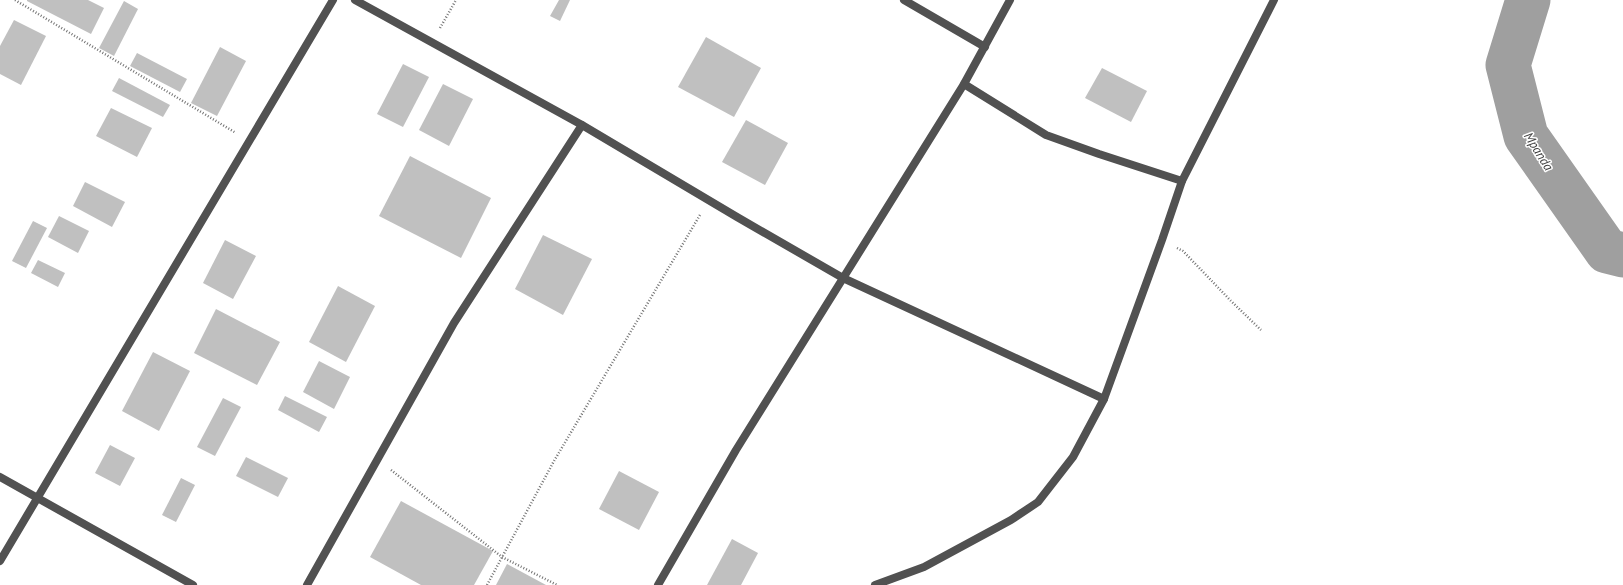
<svg xmlns="http://www.w3.org/2000/svg" width="1623" height="585" font-family="'PT Sans',sans-serif">
  <style>
    .lines { fill: none; stroke-linecap: round; stroke-linejoin: round }
    .river { stroke: #9f9f9f; stroke-width: 45 }
    .building { fill: #c0c0c0 }
    .path { stroke: #737373; stroke-width: 2.5; stroke-dasharray: 1 2; stroke-linecap: butt }
    .minor { stroke: #515151; stroke-width: 8 }
    .labels { text-anchor: middle; stroke-width: 3; stroke-linejoin: round; paint-order: stroke }
    .water-label { font-size: 13px; font-style: italic; fill: #404040; stroke: #fff }
  </style>
  <rect width="100%" height="100%" fill="#fff"/>
  <g class="lines">
    <path class="river" d="M 1528,0 L 1508,65 L 1526,136 L 1607,251 L 1623,255"/>
  </g>
  <g class="building">
    <path d="M 27,0 L 88,0 L 104,8 L 91,34 L 27,1 Z"/>
    <path d="M 559,0 L 570,0 L 560,21 L 550,16 Z"/>
    <path d="M 124,1 L 138,9 L 114,56 L 99,48 Z"/>
    <path d="M 14,20 L 46,36 L 21,85 L 0,74 L 0,46 Z"/>
    <path d="M 706,37 L 761,68 L 734,117 L 678,87 Z"/>
    <path d="M 220,47 L 246,61 L 217,116 L 191,103 Z"/>
    <path d="M 137,53 L 187,79 L 180,92 L 130,66 Z"/>
    <path d="M 403,64 L 429,77 L 403,127 L 377,114 Z"/>
    <path d="M 1102,68 L 1147,91 L 1131,122 L 1085,98 Z"/>
    <path d="M 119,78 L 170,105 L 163,117 L 112,91 Z"/>
    <path d="M 443,84 L 473,99 L 449,146 L 419,130 Z"/>
    <path d="M 111,108 L 152,128 L 137,157 L 96,136 Z"/>
    <path d="M 746,120 L 788,143 L 765,185 L 722,162 Z"/>
    <path d="M 410,156 L 491,198 L 461,258 L 379,216 Z"/>
    <path d="M 85,182 L 125,202 L 112,227 L 73,206 Z"/>
    <path d="M 59,216 L 89,231 L 78,253 L 48,237 Z"/>
    <path d="M 33,221 L 47,228 L 26,268 L 12,261 Z"/>
    <path d="M 543,235 L 592,259 L 563,315 L 515,289 Z"/>
    <path d="M 225,240 L 256,256 L 233,299 L 203,283 Z"/>
    <path d="M 38,260 L 65,273 L 58,287 L 31,273 Z"/>
    <path d="M 338,286 L 375,306 L 346,362 L 309,342 Z"/>
    <path d="M 216,309 L 280,342 L 257,385 L 194,353 Z"/>
    <path d="M 153,352 L 190,371 L 159,431 L 122,411 Z"/>
    <path d="M 319,361 L 350,377 L 334,409 L 303,392 Z"/>
    <path d="M 285,396 L 327,417 L 319,432 L 278,410 Z"/>
    <path d="M 223,398 L 241,407 L 215,456 L 197,447 Z"/>
    <path d="M 110,445 L 135,458 L 120,486 L 95,473 Z"/>
    <path d="M 246,457 L 288,478 L 278,497 L 236,476 Z"/>
    <path d="M 619,471 L 659,492 L 639,530 L 599,509 Z"/>
    <path d="M 181,478 L 195,485 L 176,522 L 162,515 Z"/>
    <path d="M 401,501 L 493,551 L 474,585 L 421,585 L 370,557 Z"/>
    <path d="M 732,539 L 758,553 L 741,585 L 707,585 Z"/>
    <path d="M 507,564 L 546,585 L 496,585 Z"/>
  </g>
  <g class="lines">
    <g class="path">
      <path d="M 15,0 L 236,133"/>
      <path d="M 440,28 L 456,0"/>
      <path d="M 1177,248 L 1183,251 L 1231,301 L 1261,330"/>
      <path d="M 391,470 L 502,557 L 557,585"/>
      <path d="M 487,585 L 554,461 L 700,215"/>
    </g>
    <g class="minor">
      <path d="M 355,0 L 582,125 L 737,217 L 843,278 L 1104,399"/>
      <path d="M 904,0 L 985,47"/>
      <path d="M 964,84 L 1046,135 L 1099,154 L 1182,181"/>
      <path d="M 0,477 L 193,585"/>
      <path d="M 0,561 L 333,0"/>
      <path d="M 307,585 L 454,323 L 582,125"/>
      <path d="M 658,585 L 736,450 L 964,84 L 1010,0"/>
      <path d="M 875,585 L 924,567 L 1011,520 L 1038,502 L 1073,457 L 1104,399 L 1162,240 L 1182,181 L 1274,0"/>
    </g>
  </g>
  <g class="labels">
    <g class="water-label">
      <text transform="translate(1539 151) rotate(58)" y="5">Mpanda</text>
    </g>
  </g>
</svg>
